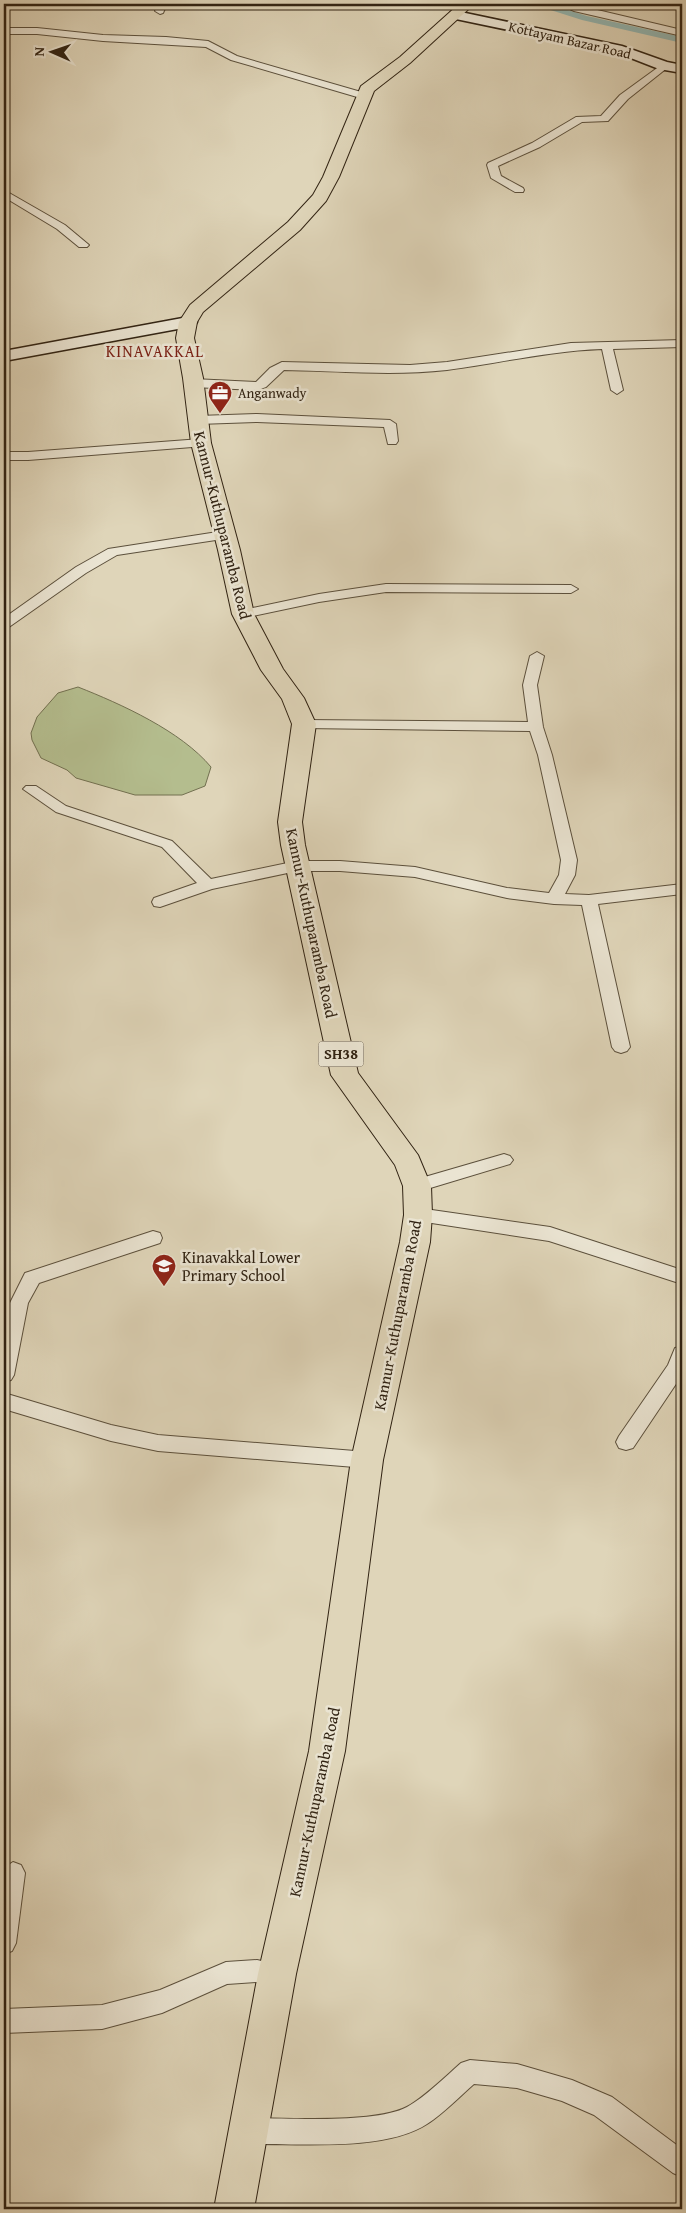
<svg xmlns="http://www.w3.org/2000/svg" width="686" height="2213" font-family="'Gentium Book Plus',serif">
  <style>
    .green { fill: #b4bd8e; stroke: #727050 }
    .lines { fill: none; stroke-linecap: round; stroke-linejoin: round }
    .canal { fill: #94b8b4; fill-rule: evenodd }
    .minor-casing { stroke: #5c503c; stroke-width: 2 }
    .secondary-casing { stroke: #312313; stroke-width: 3 }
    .primary-casing { stroke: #312313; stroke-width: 2 }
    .minor { fill: #eae4d2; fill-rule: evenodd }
    .secondary { fill: #eae4d2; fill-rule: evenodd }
    .primary { fill: #dfd5b9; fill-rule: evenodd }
    .labels { text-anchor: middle; stroke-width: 5; stroke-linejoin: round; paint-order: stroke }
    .far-street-label { font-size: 14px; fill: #312313; stroke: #eae4d2 }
    .far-poi-label { font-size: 14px; fill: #312313; stroke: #eae4d2; text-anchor: start }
    .shield { fill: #eae4d2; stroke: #685d4c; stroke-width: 1 }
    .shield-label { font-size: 15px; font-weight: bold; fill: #312313 }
    .far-quarter-label { font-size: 16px; letter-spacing: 1px; fill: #7a1f14; stroke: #eae4d2 }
    .street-label { font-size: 16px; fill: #312313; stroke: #eae4d2 }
    .poi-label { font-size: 16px; fill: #312313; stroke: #eae4d2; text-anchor: start }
  </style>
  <rect width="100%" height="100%" fill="#dfd5b9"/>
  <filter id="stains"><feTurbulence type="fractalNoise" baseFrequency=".004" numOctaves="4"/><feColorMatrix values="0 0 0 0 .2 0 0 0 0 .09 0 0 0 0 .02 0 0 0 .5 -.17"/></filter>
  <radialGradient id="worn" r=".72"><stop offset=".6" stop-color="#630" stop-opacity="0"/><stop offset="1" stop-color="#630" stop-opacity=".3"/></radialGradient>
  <path class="green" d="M 78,687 C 121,704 181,731 211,767 L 205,786 L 182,795 L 135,795 L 76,778 L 67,770 L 41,758 L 32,740 L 31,733 L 37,717 L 58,693 Z"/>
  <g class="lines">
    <path class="canal" d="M 537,4 L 549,4 L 587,16 L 682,37 L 682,43 L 582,20 L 538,6 Z"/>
    <defs>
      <g id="minor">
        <path d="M 158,4 L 167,4 L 163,13 L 160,14 L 155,11 Z"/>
        <path d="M 359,4 L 369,4 L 362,9 L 357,6 Z"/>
        <path d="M 559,4 L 572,4 L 682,30 L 682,36 L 574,11 Z"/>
        <path d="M 4,28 L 37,28 L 103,35 L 166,37 L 208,41 L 237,56 L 368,94 L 369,96 L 364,99 L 231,60 L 206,47 L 103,41 L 37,34 L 4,34 Z"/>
        <path d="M 664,63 L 669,66 L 667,68 L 628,99 L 608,121 L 582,122 L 540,147 L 498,166 L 501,176 L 523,188 L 524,190 L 523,192 L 515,192 L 491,178 L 487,165 L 488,163 L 532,143 L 576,117 L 601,116 L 620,95 Z"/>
        <path d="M 4,190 L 65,225 L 89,245 L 87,247 L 79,247 L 57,229 L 4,197 Z"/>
        <path d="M 682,340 L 682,347 L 613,349 L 623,390 L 617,394 L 611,390 L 602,349 C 550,351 499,363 447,370 C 394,376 338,371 284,370 L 266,387 L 258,390 L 193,387 L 187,383 L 193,379 L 256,382 L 270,368 L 282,362 L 410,365 L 447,362 L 571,343 Z"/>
        <path d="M 257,414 L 390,420 L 396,424 L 398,441 L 396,444 L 388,444 L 384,427 L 257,422 L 198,424 L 192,420 L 198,416 Z"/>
        <path d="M 201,439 L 205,440 L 207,443 L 205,446 L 28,460 L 4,460 L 4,452 L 28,452 Z"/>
        <path d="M 224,531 L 229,532 L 231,535 L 229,538 L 117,555 L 86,573 L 9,627 L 4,628 L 4,618 L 76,567 L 108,549 Z"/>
        <path d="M 386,584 L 571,585 L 578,589 L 571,593 L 386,592 L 319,602 L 243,618 L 236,614 L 243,610 L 319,594 Z"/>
        <path d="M 537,652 L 544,656 L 537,685 L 543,727 L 552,755 L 577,860 L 575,875 L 565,894 L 589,895 L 682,884 L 682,894 L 598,904 L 630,1047 L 627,1051 L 621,1053 L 615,1051 L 612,1047 L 582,905 L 554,904 L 507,898 L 415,877 L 340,871 L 297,871 L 212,889 L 160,907 L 154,906 L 152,902 L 154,898 L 197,883 L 162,847 L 56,812 L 23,789 L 26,786 L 36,786 L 66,806 L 172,841 L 211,879 L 297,861 L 340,861 L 415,867 L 507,888 L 549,893 L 559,875 L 561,860 L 538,755 L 530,731 L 304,728 L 299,727 L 297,724 L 299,721 L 304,720 L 528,722 L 523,685 L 530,656 Z"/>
        <path d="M 504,1154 L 510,1156 L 513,1160 L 510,1164 L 417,1192 L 411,1191 L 408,1186 L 411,1181 Z"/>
        <path d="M 418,1208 L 550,1227 L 682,1270 L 682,1284 L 549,1241 L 412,1220 L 409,1215 L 412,1210 Z"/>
        <path d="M 153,1231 L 160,1233 L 162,1238 L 160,1243 L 39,1283 L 28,1303 L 14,1375 L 11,1380 L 4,1382 L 4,1330 L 10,1303 L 25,1273 Z"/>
        <path d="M 682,1346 L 682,1375 L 633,1448 L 626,1450 L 619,1448 L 616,1442 L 619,1436 L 668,1365 L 675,1348 Z"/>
        <path d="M 4,1393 L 111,1425 L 158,1435 L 367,1452 L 374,1454 L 377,1460 L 374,1466 L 367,1468 L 158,1451 L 111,1441 L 4,1409 Z"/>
        <path d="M 13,1862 L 21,1865 L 25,1873 L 16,1943 L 12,1951 L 4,1954 L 4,1868 Z"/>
        <path d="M 257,1960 L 285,1966 L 289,1974 L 285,1982 L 277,1985 L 257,1982 L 227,1984 L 162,2013 L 102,2029 L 4,2033 L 4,2009 L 102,2005 L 160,1990 L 226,1962 Z"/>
        <path d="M 470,2060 L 517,2064 L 572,2080 L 612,2097 L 682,2149 L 682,2177 L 673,2173 L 594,2115 L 562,2101 L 517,2088 L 474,2084 C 459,2097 444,2113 427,2124 C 384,2152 298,2143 247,2144 L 238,2140 L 234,2131 L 238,2122 L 247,2118 C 286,2118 375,2124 407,2107 C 425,2097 445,2077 461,2063 Z"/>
      </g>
      <g id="secondary">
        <path d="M 456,11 L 622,46 L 667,62 L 682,65 L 682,73 L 659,69 L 618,53 L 451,18 L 449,15 L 451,12 Z"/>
        <path d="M 188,317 L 194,318 L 197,322 L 194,326 L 4,361 L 4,351 Z"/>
      </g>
      <path id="primary" d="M 459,4 L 474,4 L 410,63 L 374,91 L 339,177 L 326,201 L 300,230 L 203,312 L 197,322 L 194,338 L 203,378 L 211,443 L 240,550 L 254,614 L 283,669 L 304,698 L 316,724 L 302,822 L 305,845 L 358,1073 L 418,1155 L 431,1186 L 432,1215 L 430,1242 L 383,1460 L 345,1751 L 296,1974 L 254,2209 L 214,2209 L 258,1974 L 309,1751 L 351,1460 L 400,1242 L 404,1215 L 403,1186 L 395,1165 L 331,1075 L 281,845 L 278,822 L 292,724 L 282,699 L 261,670 L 232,614 L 218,550 L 191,443 L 183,378 L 176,338 L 179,322 L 190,305 L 288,222 L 313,195 L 323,177 L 361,86 L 400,57 Z"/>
    </defs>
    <use href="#minor" class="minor-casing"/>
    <use href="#secondary" class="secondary-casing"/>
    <use href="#primary" class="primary-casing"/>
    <use href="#minor" class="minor"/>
    <use href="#secondary" class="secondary"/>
    <use href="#primary" class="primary"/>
  </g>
  <defs>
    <symbol id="office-pin" viewBox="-11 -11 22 30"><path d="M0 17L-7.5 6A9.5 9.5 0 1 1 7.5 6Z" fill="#8f2418" stroke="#eae4d2"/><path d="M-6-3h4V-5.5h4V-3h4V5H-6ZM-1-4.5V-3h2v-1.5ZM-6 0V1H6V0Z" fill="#fff"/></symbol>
    <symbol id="school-pin" viewBox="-11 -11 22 30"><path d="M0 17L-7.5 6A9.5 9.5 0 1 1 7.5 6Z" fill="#8f2418" stroke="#eae4d2"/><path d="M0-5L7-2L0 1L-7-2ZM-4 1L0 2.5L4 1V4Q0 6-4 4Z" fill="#fff"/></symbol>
  </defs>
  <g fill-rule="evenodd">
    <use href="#office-pin" x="206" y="379" width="28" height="38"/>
    <use href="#school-pin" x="150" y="1252" width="28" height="38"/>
  </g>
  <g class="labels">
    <g class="far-street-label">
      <text transform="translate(570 40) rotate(13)" y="5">Kottayam Bazar Road</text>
    </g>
    <g class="far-poi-label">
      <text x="238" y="398">Anganwady</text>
    </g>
    <rect class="shield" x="318.5" y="1041.5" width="45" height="25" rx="4"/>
    <g class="shield-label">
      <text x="341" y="1059">SH38</text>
    </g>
    <g class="far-quarter-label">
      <text x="155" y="357">KINAVAKKAL</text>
    </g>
    <g class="street-label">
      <text transform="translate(223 525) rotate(76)" y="6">Kannur-Kuthuparamba Road</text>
      <text transform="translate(312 923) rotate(78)" y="6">Kannur-Kuthuparamba Road</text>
      <text transform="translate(397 1315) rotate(-79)" y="6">Kannur-Kuthuparamba Road</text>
      <text transform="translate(314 1802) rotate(-78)" y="6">Kannur-Kuthuparamba Road</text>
    </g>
    <g class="poi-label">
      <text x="182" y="1263">Kinavakkal Lower<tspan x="182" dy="18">Primary School</tspan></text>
    </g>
  </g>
  <rect width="686" height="2213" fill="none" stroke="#dfd5b9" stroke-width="20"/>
  <rect x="5" y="5" width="676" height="2203" fill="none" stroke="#312313" stroke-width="2.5"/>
  <rect x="10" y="10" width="666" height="2193" fill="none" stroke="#312313"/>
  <g transform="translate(52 52) rotate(272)" stroke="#eae4d2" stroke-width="4" paint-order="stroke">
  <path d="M0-4L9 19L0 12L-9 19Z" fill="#312313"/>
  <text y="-8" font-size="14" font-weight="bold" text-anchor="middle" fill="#312313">N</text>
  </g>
  <rect width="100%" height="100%" filter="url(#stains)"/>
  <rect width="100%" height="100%" fill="url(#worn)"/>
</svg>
